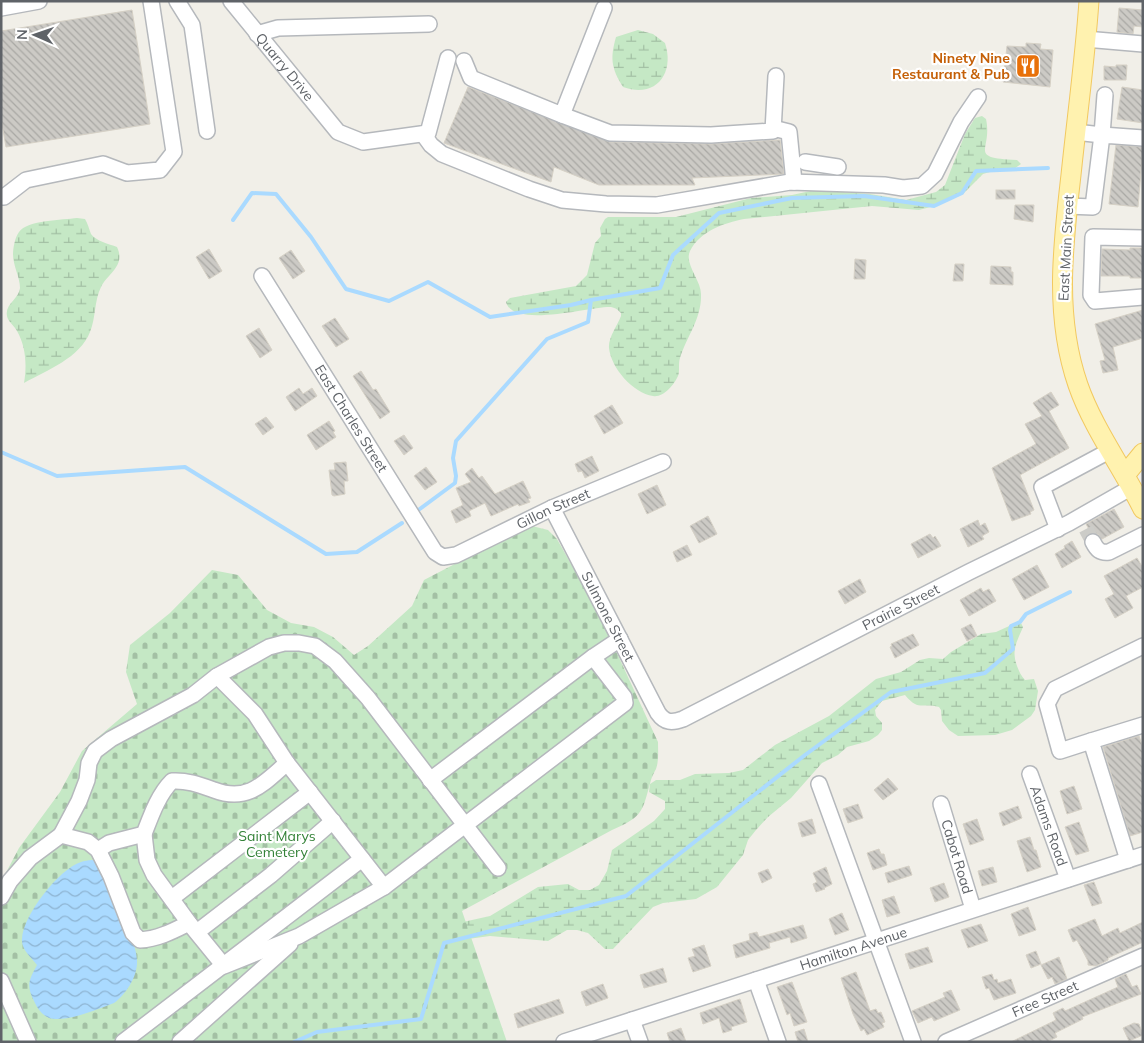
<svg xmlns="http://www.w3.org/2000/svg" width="1144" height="1043" font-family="Mulish,sans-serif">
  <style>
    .wetland { fill: url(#wetland-marsh) }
    .cemetery { fill: url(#cemetery-stones) }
    .water { fill: url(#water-waves) }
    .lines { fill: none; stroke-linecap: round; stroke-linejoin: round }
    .stream { stroke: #aadaff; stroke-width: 4 }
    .building { fill: url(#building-back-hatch); stroke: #d6d1c6 }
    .minor-tunnel { stroke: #ccccc8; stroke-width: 15; stroke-dasharray: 15 8; stroke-linecap: butt }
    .minor-casing { stroke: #b5b8bc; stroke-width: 18 }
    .major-casing { stroke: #f2c960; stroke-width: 21 }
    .minor { stroke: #fff; stroke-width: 15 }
    .major { stroke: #fff2af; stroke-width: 19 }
    .labels { text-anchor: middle; stroke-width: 4.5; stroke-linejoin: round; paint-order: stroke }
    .food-label { font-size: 14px; font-weight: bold; fill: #c56008; stroke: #fff; text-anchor: end }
    .street-label { font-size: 14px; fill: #5f6368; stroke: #fff }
    .park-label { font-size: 14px; fill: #348238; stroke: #fff }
  </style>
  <defs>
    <pattern id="wetland-marsh" width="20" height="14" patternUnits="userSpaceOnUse" patternTransform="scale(1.25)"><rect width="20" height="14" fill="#c5e8c5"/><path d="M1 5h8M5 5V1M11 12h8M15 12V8" fill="none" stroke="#a3c0a4"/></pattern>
    <pattern id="cemetery-stones" width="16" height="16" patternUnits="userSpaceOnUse" patternTransform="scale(1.25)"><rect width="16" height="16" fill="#c5e8c5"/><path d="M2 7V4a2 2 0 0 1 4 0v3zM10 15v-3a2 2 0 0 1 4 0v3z" fill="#a3c0a4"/></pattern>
    <pattern id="water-waves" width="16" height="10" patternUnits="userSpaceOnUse" patternTransform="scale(1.25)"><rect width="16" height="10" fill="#aadaff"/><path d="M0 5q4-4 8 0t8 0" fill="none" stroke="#8eb4d2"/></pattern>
    <pattern id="building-back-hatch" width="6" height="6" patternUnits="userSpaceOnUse" patternTransform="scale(1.25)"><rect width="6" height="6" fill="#cccac5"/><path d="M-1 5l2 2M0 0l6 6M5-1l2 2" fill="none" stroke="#a9a8a4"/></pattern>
  </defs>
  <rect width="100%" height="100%" fill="#f1efe8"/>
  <g class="wetland">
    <path d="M 638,30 L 653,34 L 665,43 C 675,73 656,99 623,87 C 611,68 610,58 616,37 Z"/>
    <path d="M 982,116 L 986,119 C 993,151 966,158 1017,160 L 1021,164 L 1014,169 L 993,171 L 983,174 L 963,194 L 938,205 L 919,210 L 872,206 L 744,219 C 724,223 700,231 690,251 C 684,264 701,280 701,294 C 702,318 687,336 680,358 C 678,364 680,371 678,376 C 674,385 663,398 653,396 C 633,393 611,368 609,348 C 608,338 617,326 621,316 L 621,313 C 618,310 616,308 611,307 C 592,306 513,329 506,302 L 510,298 L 576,286 L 587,275 L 595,243 L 601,236 L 600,228 L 605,219 L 608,217 L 676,217 L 751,198 L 792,195 L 815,190 L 870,194 L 906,200 L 936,192 L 945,185 L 965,134 L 975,118 Z"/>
    <path d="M 77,218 L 85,219 C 88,224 89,229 91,234 C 96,241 109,244 117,247 C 126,266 108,273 101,287 C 94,301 96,318 90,332 C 80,358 47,370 24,383 C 27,365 26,347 17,331 C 15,327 10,323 8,319 C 2,305 19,300 20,288 C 20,277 13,266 13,254 C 13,248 15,237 19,232 C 27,220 63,220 77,218 Z"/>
    <path d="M 1020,621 L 1023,627 C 1017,642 1011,649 1017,666 C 1019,671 1021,676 1025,680 L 1034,679 L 1038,691 L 1035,710 L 1031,716 L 1012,730 L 995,735 L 958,736 L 949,730 L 942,721 L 941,710 L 939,707 C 922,702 919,712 905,695 L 882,701 L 875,710 L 876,716 L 882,723 L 882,730 L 878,735 L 869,741 L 847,747 L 838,755 L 822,763 L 791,798 L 768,817 L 756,830 L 748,840 L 743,855 L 717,887 L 696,899 L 663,903 L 653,907 L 613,949 L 605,949 L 588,933 L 577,930 L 567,930 L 548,941 L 490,936 L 453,941 L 386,1042 L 224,1042 L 454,924 L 490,916 L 538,887 L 568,884 L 579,890 L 590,890 L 599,885 L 607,871 L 612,850 L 654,821 L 665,809 L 665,801 L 649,792 L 650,784 L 656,780 L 680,780 L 695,774 L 729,773 L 743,770 L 775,745 L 829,716 L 876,679 L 901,672 L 920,660 L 929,658 L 943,659 L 951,652 L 981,634 L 996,632 Z"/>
  </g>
  <path class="cemetery" d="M 532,526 L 548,530 L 557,539 L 598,612 L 658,742 C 658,751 659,761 656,769 C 654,773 652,776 651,780 C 642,812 644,816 612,830 L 462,911 L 507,1042 L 1,1042 L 1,882 L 19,848 L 60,792 L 82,751 L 137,704 L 126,672 L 130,645 L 170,613 L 212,570 L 238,575 L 267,610 L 291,623 L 314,627 L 333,637 L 354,655 L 368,646 L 412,606 L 424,580 L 524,528 Z"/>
  <path class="water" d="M 92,860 L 97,861 C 105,879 112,896 120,914 C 127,928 136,944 137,960 C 138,976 126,994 114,1003 C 98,1009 66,1023 49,1018 C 42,1015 37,1008 34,1001 C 26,985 29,980 37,965 C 31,957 21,949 22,939 C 23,915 59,869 81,862 C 84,861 88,860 92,860 Z"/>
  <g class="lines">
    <g class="stream">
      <path d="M 233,220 L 252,193 L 276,194 L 311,237 L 346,289 L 389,301 L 428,282 L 490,317 L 571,305 L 591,300"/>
      <path d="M 1,452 L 57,476 L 185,467 L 326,554 L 357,552 L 402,523"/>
      <path d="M 417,511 L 455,483 L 456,476 L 453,458 L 456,441 L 547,339 L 588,322 L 591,300 L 660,288 L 673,255 L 719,213 L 792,198 L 864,196 L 934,206 L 962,193 L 976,171 L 1048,168"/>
      <path d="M 294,1042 L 317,1032 L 421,1019 L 444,943 L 626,896 L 805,755 L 891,692 L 985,673 L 1013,649 L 1010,630 L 1011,626 L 1020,622 L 1026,614 L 1070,592"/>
    </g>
  </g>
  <g class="building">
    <path d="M 1119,8 L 1143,10 L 1143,27 L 1134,26 L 1133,34 L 1117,32 Z"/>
    <path d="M 132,10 L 150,124 L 6,147 L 1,118 L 1,31 Z"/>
    <path d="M 1026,43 L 1041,44 L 1040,49 L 1053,50 L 1050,87 L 1003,82 L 1007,46 L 1026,47 Z"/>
    <path d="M 1116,65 L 1127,65 L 1126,80 L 1104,80 L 1104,66 L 1116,67 Z"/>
    <path d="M 468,87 L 610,142 L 711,144 L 780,140 L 784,174 L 692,178 L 695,185 L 599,185 L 554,167 L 551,182 L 444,143 Z"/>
    <path d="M 1122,87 L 1143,90 L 1143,123 L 1117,119 Z"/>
    <path d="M 1116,145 L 1143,147 L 1138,207 L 1109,204 Z"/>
    <rect x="996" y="190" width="19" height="9"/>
    <path d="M 1015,205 L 1034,205 L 1033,222 L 1014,219 Z"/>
    <path d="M 1130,248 L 1143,248 L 1143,278 L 1130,278 L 1130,276 L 1101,276 L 1102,249 L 1130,250 Z"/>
    <path d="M 209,249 L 222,271 L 209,279 L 196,257 Z"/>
    <path d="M 291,250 L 305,271 L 293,279 L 279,258 Z"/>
    <path d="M 855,259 L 866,260 L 865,279 L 854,279 Z"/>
    <path d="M 955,264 L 964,264 L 963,281 L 953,281 Z"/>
    <path d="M 991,266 L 1011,267 L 1011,272 L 1013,272 L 1013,285 L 990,284 Z"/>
    <path d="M 1143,310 L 1143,338 L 1113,347 L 1118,370 L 1103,373 L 1100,361 L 1105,360 L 1095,324 Z"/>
    <path d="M 335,318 L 349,339 L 336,347 L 322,326 Z"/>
    <path d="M 259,328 L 272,350 L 260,358 L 246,336 Z"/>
    <path d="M 361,371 L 373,390 L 376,389 L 390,412 L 380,419 L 353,376 Z"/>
    <path d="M 299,388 L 303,394 L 312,388 L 317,396 L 295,411 L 286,397 Z"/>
    <path d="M 1051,392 L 1059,405 L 1049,411 L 1069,448 L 1020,475 L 1034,510 L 1030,512 L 1031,514 L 1012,521 L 992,468 L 1036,444 L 1025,424 L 1042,416 L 1033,403 Z"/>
    <path d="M 612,405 L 623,423 L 604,434 L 594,416 Z"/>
    <path d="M 266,417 L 274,427 L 263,435 L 255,424 Z"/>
    <path d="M 329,421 L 335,431 L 333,432 L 336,437 L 316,450 L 307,435 Z"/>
    <path d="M 404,435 L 413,448 L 404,455 L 394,441 Z"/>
    <path d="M 592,456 L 599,471 L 585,478 L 582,471 L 578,472 L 575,464 Z"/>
    <path d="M 346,462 L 348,481 L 344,481 L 345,494 L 334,496 L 332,495 L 329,470 L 335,470 L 334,463 Z"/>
    <path d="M 426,467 L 437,482 L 425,490 L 414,476 Z"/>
    <path d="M 472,468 L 479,478 L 482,476 L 495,494 L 523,481 L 531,498 L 528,499 L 530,502 L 519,506 L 518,504 L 491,516 L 485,503 L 469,511 L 471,516 L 456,523 L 451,511 L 463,505 L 456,488 L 471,482 L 465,474 Z"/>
    <path d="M 657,485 L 666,505 L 647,514 L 638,494 Z"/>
    <path d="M 1114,509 L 1124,527 L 1102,539 L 1098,534 L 1091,533 L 1086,524 Z"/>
    <path d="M 708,516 L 717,534 L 699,543 L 690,526 Z"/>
    <path d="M 978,520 L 980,526 L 985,523 L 989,532 L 982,536 L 984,539 L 968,547 L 960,529 Z"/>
    <path d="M 930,534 L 933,538 L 935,536 L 941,546 L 918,558 L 911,544 Z"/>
    <path d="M 1072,541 L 1081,557 L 1062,568 L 1055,554 L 1065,548 L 1064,546 Z"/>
    <path d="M 687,545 L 692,555 L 677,562 L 673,552 Z"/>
    <path d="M 1137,558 L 1143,568 L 1143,587 L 1126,596 L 1133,608 L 1115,618 L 1105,599 L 1114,594 L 1104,576 Z"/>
    <path d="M 1037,565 L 1049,587 L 1024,600 L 1012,579 Z"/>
    <path d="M 860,579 L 866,592 L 845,604 L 838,591 Z"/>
    <path d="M 981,588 L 983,592 L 989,589 L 996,601 L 969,616 L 960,600 Z"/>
    <path d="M 971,624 L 977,636 L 967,641 L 961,629 Z"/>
    <path d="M 913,634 L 919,645 L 895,658 L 890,647 L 892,646 L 891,644 Z"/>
    <path d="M 1139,736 L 1143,748 L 1143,832 L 1130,836 L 1103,747 Z"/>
    <path d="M 888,778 L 898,789 L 883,800 L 874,790 Z"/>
    <path d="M 1074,786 L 1082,809 L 1067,814 L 1060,791 Z"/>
    <path d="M 858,804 L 863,818 L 848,823 L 843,809 Z"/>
    <path d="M 1018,806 L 1022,818 L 1003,826 L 999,813 Z"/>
    <path d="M 812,819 L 816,833 L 802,837 L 798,823 Z"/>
    <path d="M 977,819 L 984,840 L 970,845 L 963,824 Z"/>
    <path d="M 1079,822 L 1089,851 L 1076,855 L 1065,827 Z"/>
    <path d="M 1030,837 L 1034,850 L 1036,850 L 1041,867 L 1027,872 L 1017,841 Z"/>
    <path d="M 879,849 L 881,854 L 884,854 L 887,865 L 873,870 L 867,853 Z"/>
    <path d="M 909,866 L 912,875 L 888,883 L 885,873 Z"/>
    <path d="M 826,867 L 832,884 L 824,888 L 825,889 L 816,892 L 813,884 L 817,882 L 813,873 Z"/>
    <path d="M 993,867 L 997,882 L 982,886 L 978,871 Z"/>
    <path d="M 768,869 L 772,878 L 762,883 L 758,873 Z"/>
    <path d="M 1094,882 L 1102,903 L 1092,906 L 1084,885 Z"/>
    <path d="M 944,883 L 949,897 L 935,902 L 930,888 Z"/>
    <path d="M 894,896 L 900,913 L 887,917 L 882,900 Z"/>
    <path d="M 1028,907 L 1036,930 L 1019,936 L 1011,914 Z"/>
    <path d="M 842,913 L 849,930 L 835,935 L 829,919 Z"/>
    <path d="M 1095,919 L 1102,936 L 1118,928 L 1120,933 L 1143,922 L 1143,942 L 1108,958 L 1108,960 L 1096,966 L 1088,965 L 1088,961 L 1077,940 L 1073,942 L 1068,930 Z"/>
    <path d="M 981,924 L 988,941 L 968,948 L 961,930 Z"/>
    <path d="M 803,925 L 807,938 L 791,943 L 790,937 L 769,943 L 770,948 L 736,958 L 733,945 L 750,940 L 749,934 L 757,932 L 759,937 Z"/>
    <path d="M 704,945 L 711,966 L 693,972 L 688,958 L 695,956 L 692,949 Z"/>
    <path d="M 928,947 L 933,962 L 910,969 L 905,954 Z"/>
    <path d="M 1036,951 L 1041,964 L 1031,968 L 1026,955 Z"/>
    <path d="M 1059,957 L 1067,979 L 1055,984 L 1052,977 L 1048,979 L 1041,965 Z"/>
    <path d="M 663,968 L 667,982 L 644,988 L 640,975 Z"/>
    <path d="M 856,972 L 870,1011 L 876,1009 L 878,1013 L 881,1012 L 885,1022 L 882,1023 L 884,1027 L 867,1035 L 864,1029 L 861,1031 L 853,1014 L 841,978 Z"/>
    <path d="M 992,974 L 994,980 L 997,979 L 998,983 L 1011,979 L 1016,993 L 994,1000 L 989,988 L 986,989 L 982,977 Z"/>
    <path d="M 1126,974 L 1132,987 L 1137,985 L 1141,994 L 1082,1017 L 1083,1019 L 1055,1033 L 1057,1037 L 1047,1042 L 1011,1042 L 1056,1020 L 1053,1013 L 1063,1008 L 1065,1011 L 1118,987 L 1115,979 Z"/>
    <path d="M 792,982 L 807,1022 L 794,1026 L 790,1013 L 787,1015 L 777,987 Z"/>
    <path d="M 603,984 L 608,998 L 586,1006 L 581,992 Z"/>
    <path d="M 951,990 L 960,1010 L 934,1021 L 932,1017 L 918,1023 L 912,1011 L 945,997 L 943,993 Z"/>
    <path d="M 559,999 L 564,1013 L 518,1028 L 514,1014 Z"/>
    <path d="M 740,999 L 747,1022 L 731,1027 L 732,1030 L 723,1033 L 719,1018 L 703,1024 L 700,1013 Z"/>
    <path d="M 1134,1023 L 1139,1024 L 1143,1035 L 1129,1041 L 1123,1028 Z"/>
    <path d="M 681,1028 L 686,1042 L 670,1042 L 667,1033 Z"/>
    <path d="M 804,1029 L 808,1042 L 798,1042 L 795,1032 Z"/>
  </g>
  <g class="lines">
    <path class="minor-tunnel" d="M 1086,529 L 1093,542"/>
    <defs>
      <g id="minor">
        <path d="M 177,1 L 192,25 L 207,131"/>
        <path id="s1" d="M 231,1 L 338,132 L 363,142 L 428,133 L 448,58"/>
        <path d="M 1,8 L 39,1"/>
        <path d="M 257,34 L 278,28 L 429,24"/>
        <path d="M 1085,39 L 1143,44"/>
        <path d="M 464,61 L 471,78 L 562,115 L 604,8"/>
        <path d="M 562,115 L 610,133 L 711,135 L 773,131 L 776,76"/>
        <path d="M 773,128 L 789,132 L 794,182"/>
        <path d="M 1075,132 L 1102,135 L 1105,95"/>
        <path d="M 423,134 L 431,145 L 442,154 L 529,189 L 562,200 L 606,204 L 657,205 L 790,182 L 884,185 L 903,188 L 922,186 L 935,174 L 961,122 L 978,97"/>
        <path d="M 805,162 L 838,167"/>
        <path d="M 1,197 L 4,197 L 26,180 L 103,164 L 127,173 L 160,170 L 174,152 L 151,1"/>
        <path d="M 1067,206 L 1093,207 L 1102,135 L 1143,138"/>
        <path d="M 1143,238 L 1093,237 L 1091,295 L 1095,301 L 1143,297"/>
        <path id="s2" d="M 262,276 L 435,552 L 443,557 L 456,555 L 552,508 L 663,462"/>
        <path id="s3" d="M 552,508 L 658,713 C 665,723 672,723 683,719 L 969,572 L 1069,523 L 1132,487"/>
        <path d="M 1058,529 L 1042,487 L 1111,450"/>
        <path d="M 1093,542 C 1097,550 1100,553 1109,552 L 1143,535"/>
        <path d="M 593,657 L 620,639"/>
        <path d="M 217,676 L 255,714 L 287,763 L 384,887"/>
        <path d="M 1091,741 L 1060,751 L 1047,704 L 1055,689 L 1143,646"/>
        <path id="s4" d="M 1030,774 L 1068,879"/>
        <path d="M 430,780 L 593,657 L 624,697 L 625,703 L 465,825 L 498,868"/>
        <path d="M 819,784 L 913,1042"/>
        <path id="s5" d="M 941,804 L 973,909"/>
        <path d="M 61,835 L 79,801 L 87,780 L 89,763 L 95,751 L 111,739 L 193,695 L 217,676 L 269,647 L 284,643 L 299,643 L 315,646 L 335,661 L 368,698 L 465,825 L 384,887 L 299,936 L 224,966 L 189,923 L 154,875 L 147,860 L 144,834"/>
        <path d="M 98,850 L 109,843 L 144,834 C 151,816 158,795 172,781 C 187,780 200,785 214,790 C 248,803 264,783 287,763"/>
        <path d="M 1128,860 L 1091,741 L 1143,725"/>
        <path d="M 1,897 L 10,881 L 30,858 L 61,835 L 88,842 L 98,850 L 111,876 L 133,933 L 140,940 C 158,939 173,931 189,923"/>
        <path d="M 172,898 L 310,792"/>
        <path d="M 197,932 L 271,875 L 333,821"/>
        <path d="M 756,980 L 778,1042"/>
        <path d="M 1,981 L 28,1042"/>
        <path d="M 632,1020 L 640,1042"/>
        <path d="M 123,1042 L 362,859"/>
        <path d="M 180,1042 L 290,944"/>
        <path id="s6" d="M 564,1042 L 1143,855"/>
        <path id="s7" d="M 946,1042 L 1143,956"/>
      </g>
      <g id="major">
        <path d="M 1089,1 C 1085,59 1077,117 1071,175 C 1063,245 1054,316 1078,385 C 1093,428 1122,467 1143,509"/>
        <path d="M 1125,475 L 1143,453"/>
      </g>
    </defs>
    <use href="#minor" class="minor-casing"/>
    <use href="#major" class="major-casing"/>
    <use href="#minor" class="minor"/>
    <use href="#major" class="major"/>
  </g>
  <defs>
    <symbol id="restaurant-square" viewBox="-11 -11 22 22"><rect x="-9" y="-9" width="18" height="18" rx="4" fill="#e8710a" stroke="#fff"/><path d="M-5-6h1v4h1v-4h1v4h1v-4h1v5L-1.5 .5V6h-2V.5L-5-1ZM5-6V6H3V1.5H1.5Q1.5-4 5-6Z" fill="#fff"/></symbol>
  </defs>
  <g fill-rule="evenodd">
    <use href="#restaurant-square" x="1014" y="52" width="28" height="28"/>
  </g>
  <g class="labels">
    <g class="food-label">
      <text x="1010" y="63">Ninety Nine<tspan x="1010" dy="16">Restaurant &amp; Pub</tspan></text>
    </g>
    <g class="street-label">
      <text dy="5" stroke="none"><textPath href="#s1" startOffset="85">Quarry Drive</textPath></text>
      <text transform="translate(1066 248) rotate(-87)" y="5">East Main Street</text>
      <text dy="5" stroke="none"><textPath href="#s2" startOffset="168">East Charles Street</textPath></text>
      <text dy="5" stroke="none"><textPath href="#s2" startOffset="456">Gillon Street</textPath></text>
      <text dy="5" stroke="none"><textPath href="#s3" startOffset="504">Prairie Street</textPath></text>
      <text dy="5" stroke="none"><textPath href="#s3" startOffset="122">Sulmone Street</textPath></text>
      <text dy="5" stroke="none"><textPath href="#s4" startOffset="55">Adams Road</textPath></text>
      <text dy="5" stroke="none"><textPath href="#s5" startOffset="55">Cabot Road</textPath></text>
      <text dy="5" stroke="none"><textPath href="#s6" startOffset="304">Hamilton Avenue</textPath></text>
      <text dy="5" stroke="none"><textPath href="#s7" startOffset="108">Free Street</textPath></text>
    </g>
    <g class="park-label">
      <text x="277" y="841">Saint Marys<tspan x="277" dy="16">Cemetery</tspan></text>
    </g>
  </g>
  <rect width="1144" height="1043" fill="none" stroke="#5f6368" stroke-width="5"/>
  <g transform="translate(35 35) rotate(272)" stroke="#ffffff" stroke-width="4" paint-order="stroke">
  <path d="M0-4L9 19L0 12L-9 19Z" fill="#5f6368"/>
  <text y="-8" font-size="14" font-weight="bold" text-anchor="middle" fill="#5f6368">N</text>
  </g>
</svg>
